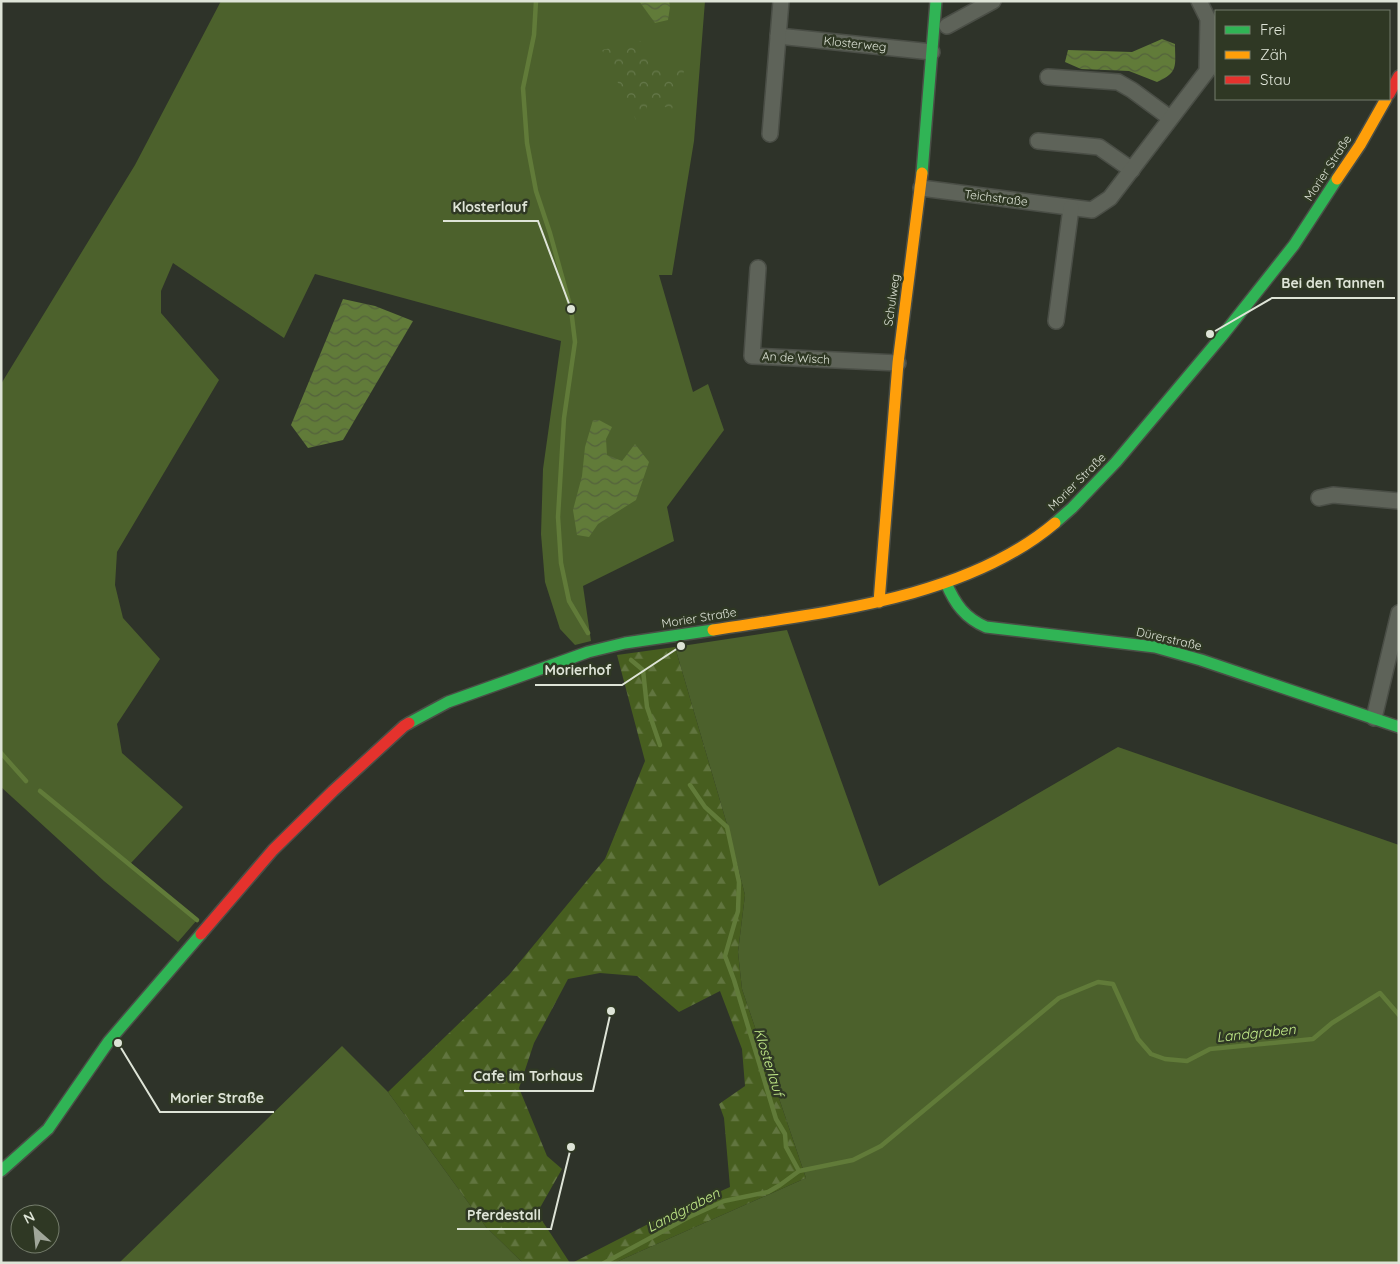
<svg xmlns="http://www.w3.org/2000/svg" width="1400" height="1264" font-family="Quicksand,sans-serif">
  <style>
    .grass { fill: #4c612c }
    .forest { fill: url(#forest-firs) }
    .park { fill: url(#park-crowns) }
    .water { fill: url(#water-waves) }
    .lines { fill: none; stroke-linecap: round; stroke-linejoin: round }
    .stream { stroke: #617b39; stroke-width: 4.5 }
    .street-casing { stroke: #4a4e46; stroke-width: 18 }
    .fast-casing { stroke: #4a4e46; stroke-width: 14 }
    .slow-casing { stroke: #4a4e46; stroke-width: 14 }
    .jam-casing { stroke: #4a4e46; stroke-width: 14 }
    .street { stroke: #5e6359; stroke-width: 15 }
    .fast { stroke: #30b455; stroke-width: 11 }
    .slow { stroke: #ff9f0a; stroke-width: 11 }
    .jam { stroke: #e5322d; stroke-width: 11 }
    .labels { text-anchor: middle; stroke-width: 5; stroke-linejoin: round; paint-order: stroke }
    .street-label { font-size: 12px; fill: #dee4d7; stroke: #2f3824 }
    .water-label { font-size: 14px; font-style: italic; fill: #c4ed8a; stroke: #2f3824 }
    .leader { fill: none; stroke: #dee4d7; stroke-width: 2 }
    .callout-dot { fill: #dee4d7; stroke: #2f3824; stroke-width: 2 }
    .callout-label { font-size: 14px; text-anchor: middle; font-weight: bold; fill: #dee4d7; stroke: #2f3824; stroke-width: 5; stroke-linejoin: round; paint-order: stroke }
  </style>
  <defs>
    <pattern id="forest-firs" width="22" height="20" patternUnits="userSpaceOnUse" patternTransform="scale(1.25)"><rect width="22" height="20" fill="#475e1f"/><path d="M5 1l3.5 6h-7zM16 11l3.5 6h-7z" fill="#61753f"/></pattern>
    <pattern id="park-crowns" width="20" height="18" patternUnits="userSpaceOnUse" patternTransform="scale(1.25)"><rect width="20" height="18" fill="#4c612c"/><path d="M2 6a3 3 0 1 1 6 0M12 15a3 3 0 1 1 6 0" fill="none" stroke="#65784a"/></pattern>
    <pattern id="water-waves" width="16" height="10" patternUnits="userSpaceOnUse" patternTransform="scale(1.25)"><rect width="16" height="10" fill="#617b39"/><path d="M0 5q4-4 8 0t8 0" fill="none" stroke="#54623c"/></pattern>
  </defs>
  <rect width="100%" height="100%" fill="#2e3329"/>
  <g class="grass">
    <path d="M 221,1 L 705,1 L 694,141 L 672,275 L 659,275 L 693,392 L 708,384 L 724,430 L 667,507 L 674,541 L 583,586 L 591,641 L 575,645 L 560,629 L 545,582 L 541,534 L 543,469 L 561,341 L 315,274 L 284,338 L 173,263 L 161,291 L 161,313 L 219,380 L 117,552 L 115,585 L 123,618 L 160,659 L 117,724 L 122,753 L 183,807 L 131,863 L 197,920 L 178,942 L 104,881 L 1,787 L 1,384 L 135,165 Z"/>
    <path d="M 787,630 L 879,886 L 1118,747 L 1399,845 L 1399,1263 L 614,1263 L 806,1178 L 742,989 L 738,952 L 745,895 L 726,821 L 675,647 Z"/>
    <path d="M 342,1046 L 388,1092 L 486,1227 L 523,1263 L 119,1263 Z"/>
  </g>
  <path class="forest" d="M 675,647 L 726,821 L 745,895 L 738,952 L 742,989 L 806,1178 L 614,1263 L 572,1263 L 656,1220 L 730,1187 L 724,1118 L 719,1104 L 745,1086 L 742,1049 L 720,991 L 679,1012 L 637,976 L 600,973 L 568,979 L 534,1043 L 519,1088 L 547,1156 L 562,1169 L 537,1213 L 570,1263 L 523,1263 L 486,1227 L 388,1092 L 509,975 L 605,859 L 645,761 L 617,655 Z"/>
  <path class="park" d="M 645,40 L 650,67 L 685,68 L 672,109 L 648,102 L 645,117 L 636,120 L 602,50 Z"/>
  <g class="water">
    <path d="M 639,1 L 669,1 L 670,7 L 668,20 L 655,23 Z"/>
    <path d="M 1162,39 L 1175,44 C 1175,66 1179,72 1157,82 L 1129,71 L 1081,69 L 1065,62 L 1068,50 L 1132,52 Z"/>
    <path d="M 343,299 L 375,306 L 413,321 L 343,440 L 308,448 L 291,425 Z"/>
    <path d="M 593,420 L 599,420 L 612,427 L 606,439 L 607,455 L 622,461 L 635,444 L 649,462 L 636,500 L 598,524 L 589,537 L 577,535 L 573,510 L 582,476 L 585,447 Z"/>
  </g>
  <g class="lines">
    <g class="stream">
      <path d="M 536,1 L 534,35 L 523,88 L 527,143 L 536,191 L 550,233 L 571,309 L 575,342 L 564,418 L 558,517 L 561,563 L 569,601 L 588,633"/>
      <path d="M 631,660 L 643,670 L 647,707 L 660,745"/>
      <path d="M 1,753 L 26,781"/>
      <path d="M 690,785 L 705,807 L 727,827 L 739,882 L 738,911 L 725,956 L 734,980 L 776,1119 L 785,1134 L 786,1147 L 799,1171 L 853,1160 L 881,1146 L 1059,998 L 1098,982 L 1113,984 L 1138,1039 L 1151,1054 L 1165,1059 L 1187,1061 L 1210,1049 L 1313,1039 L 1332,1023 L 1380,993 L 1399,1015"/>
      <path d="M 40,791 L 197,920"/>
      <path d="M 604,1263 L 689,1217 L 724,1201 L 768,1192 L 780,1185 L 799,1171"/>
    </g>
    <defs>
      <g id="street">
        <path d="M 947,26 L 993,1"/>
        <path d="M 778,36 L 932,52"/>
        <path d="M 1048,77 L 1118,82 L 1132,90 L 1170,118"/>
        <path d="M 770,134 L 781,1"/>
        <path d="M 1038,141 L 1099,147 L 1132,170"/>
        <path d="M 921,188 L 1092,210 L 1110,198 L 1207,71 L 1208,19 L 1199,1"/>
        <path d="M 758,268 L 752,356 L 898,363"/>
        <path d="M 1056,321 L 1071,208"/>
        <path d="M 1319,498 L 1333,495 L 1399,501"/>
        <path d="M 1374,718 L 1399,613"/>
      </g>
      <g id="fast">
        <path d="M 922,173 L 936,1"/>
        <path d="M 1055,523 L 1072,508 L 1116,462 L 1222,336 L 1294,245 L 1337,179"/>
        <path d="M 946,583 C 955,604 965,618 986,627 L 1155,647 L 1201,660 L 1399,727"/>
        <path d="M 409,723 L 448,702 L 588,652 L 625,643 L 713,630"/>
        <path d="M 1,1171 L 48,1129 L 109,1041 L 201,934"/>
      </g>
      <g id="slow">
        <path d="M 1337,179 L 1360,145 L 1386,99"/>
        <path d="M 879,602 L 898,363 L 922,173"/>
        <path d="M 713,630 C 825,612 965,599 1055,523"/>
      </g>
      <g id="jam">
        <path d="M 1389,94 L 1399,76"/>
        <path d="M 201,934 L 273,850 L 333,791 L 404,726 L 409,723"/>
      </g>
    </defs>
    <use href="#street" class="street-casing"/>
    <use href="#fast" class="fast-casing"/>
    <use href="#slow" class="slow-casing"/>
    <use href="#jam" class="jam-casing"/>
    <use href="#street" class="street"/>
    <use href="#fast" class="fast"/>
    <use href="#slow" class="slow"/>
    <use href="#jam" class="jam"/>
  </g>
  <g class="labels">
    <g class="street-label">
      <text transform="translate(855 44) rotate(6)" y="4">Klosterweg</text>
      <text transform="translate(1328 168) rotate(-57)" y="4">Morier Straße</text>
      <text transform="translate(996 198) rotate(7)" y="4">Teichstraße</text>
      <text transform="translate(892 300) rotate(-82)" y="4">Schulweg</text>
      <text transform="translate(796 358) rotate(3)" y="4">An de Wisch</text>
      <text transform="translate(1077 482) rotate(-45)" y="4">Morier Straße</text>
      <text transform="translate(699 618) rotate(-9)" y="4">Morier Straße</text>
      <text transform="translate(1169 639) rotate(13)" y="4">Dürerstraße</text>
    </g>
    <g class="water-label">
      <text transform="translate(1256 1033) rotate(-6)" y="5">Landgraben</text>
      <text transform="translate(769 1062) rotate(73)" y="5">Klosterlauf</text>
      <text transform="translate(683 1210) rotate(-27)" y="5">Landgraben</text>
    </g>
  </g>
  <path class="leader" d="M571 309L538 221H443M1210 334L1272 298H1395M681 646L622 685H535M611 1011L593 1091H464M118 1043L160 1112H274M571 1147L551 1229H457"/>
  <g class="callout-dot">
    <circle cx="571" cy="309" r="5"/>
    <circle cx="1210" cy="334" r="5"/>
    <circle cx="681" cy="646" r="5"/>
    <circle cx="611" cy="1011" r="5"/>
    <circle cx="118" cy="1043" r="5"/>
    <circle cx="571" cy="1147" r="5"/>
  </g>
  <g class="callout-label">
    <text x="490" y="212">Klosterlauf</text>
    <text x="1333" y="288">Bei den Tannen</text>
    <text x="578" y="675">Morierhof</text>
    <text x="528" y="1081">Cafe im Torhaus</text>
    <text x="217" y="1103">Morier Straße</text>
    <text x="504" y="1220">Pferdestall</text>
  </g>
  <rect width="1400" height="1264" fill="none" stroke="#dee4d7" stroke-width="5"/>
  <rect x="1215" y="10" width="175" height="90" fill="#2f3824" stroke="#757d6c"/>
  <rect x="1225" y="26" width="25" height="8" fill="#30b455" stroke="#757d6c"/>
  <text x="1260" y="35" font-size="15" fill="#dee4d7">Frei</text>
  <rect x="1225" y="51" width="25" height="8" fill="#ff9f0a" stroke="#757d6c"/>
  <text x="1260" y="60" font-size="15" fill="#dee4d7">Zäh</text>
  <rect x="1225" y="76" width="25" height="8" fill="#e5322d" stroke="#757d6c"/>
  <text x="1260" y="85" font-size="15" fill="#dee4d7">Stau</text>
  <g transform="translate(35 1229) rotate(333)"><circle r="24" fill="#2f3824" stroke="#757d6c"/>
  <path d="M0-4L9 19L0 12L-9 19Z" fill="#a0a69a"/>
  <text y="-8" font-size="14" font-weight="bold" text-anchor="middle" fill="#dee4d7">N</text>
  </g>
</svg>
